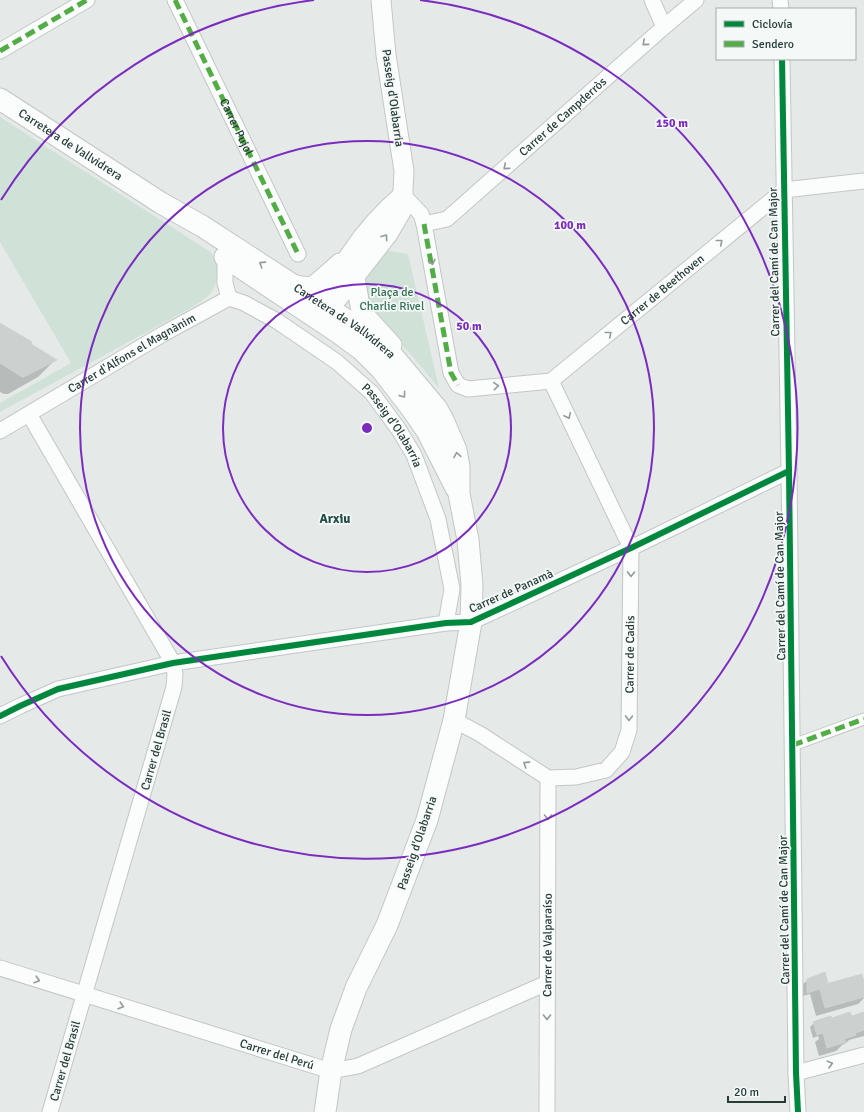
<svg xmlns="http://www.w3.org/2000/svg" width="864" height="1112" font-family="Signika,sans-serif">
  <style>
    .green { fill: #d0e2d8 }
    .shadow { fill: #0003 }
    .building { fill: #ccd1d0; stroke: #ced3d1 }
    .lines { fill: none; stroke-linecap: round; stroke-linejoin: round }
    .pedestrian-casing { stroke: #c2c7c5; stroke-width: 13 }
    .minor-casing { stroke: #c2c7c5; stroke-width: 17 }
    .tertiary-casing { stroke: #c2c7c5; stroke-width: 21 }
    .secondary-casing { stroke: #c1c7c5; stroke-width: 23 }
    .pedestrian { stroke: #fbfcfc; stroke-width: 11 }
    .minor { stroke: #fbfcfc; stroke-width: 15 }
    .tertiary { stroke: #fbfcfc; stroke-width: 19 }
    .secondary { stroke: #fbfcfc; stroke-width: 21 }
    .quiet { stroke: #53ac46; stroke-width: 5; stroke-dasharray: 10 5; stroke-linecap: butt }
    .cycleway-casing { stroke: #f4f8f7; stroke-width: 8 }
    .cycleway { stroke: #00873e; stroke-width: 6 }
    .oneway { stroke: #909c9a }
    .ring { fill: none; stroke: #7b2cbf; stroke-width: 2 }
    .labels { text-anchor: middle; stroke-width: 3.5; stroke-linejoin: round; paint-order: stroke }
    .street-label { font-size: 12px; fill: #253c39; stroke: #f4f8f7 }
    .park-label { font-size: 12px; fill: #326f53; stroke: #f4f8f7 }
    .neighbourhood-label { font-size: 13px; font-weight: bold; fill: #224c48; stroke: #f4f8f7 }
    .centre { fill: #7b2cbf; stroke: #f4f8f7; stroke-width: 2 }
    .ring-label { font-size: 12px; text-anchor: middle; font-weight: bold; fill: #7b2cbf; stroke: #f4f8f7; stroke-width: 3.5; stroke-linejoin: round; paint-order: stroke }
  </style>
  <rect width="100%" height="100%" fill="#e5eae8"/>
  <g class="green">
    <path d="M 0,117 L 209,251 C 211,253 214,256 215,259 C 220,269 217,287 209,295 C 204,300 197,304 191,308 L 0,412 L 0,403 L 71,363 L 0,242 Z"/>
    <path d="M 384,250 L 408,254 L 439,388 L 407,350 L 367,313 L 362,286 Z"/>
  </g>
  <g class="shadow">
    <path d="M 0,325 L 55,360 L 38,377 L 8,394 L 4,394 L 0,392 Z"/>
    <path d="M 824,973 L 828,984 L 864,986 L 864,998 L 858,1004 L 816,1016 L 810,994 L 803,996 L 803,984 L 808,980 Z"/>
    <path d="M 864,1013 L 864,1036 L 849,1040 L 846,1043 L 842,1045 L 836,1051 L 819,1056 L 815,1042 L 819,1039 L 818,1036 L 813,1038 L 810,1027 L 814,1023 L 832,1019 L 851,1017 Z"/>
  </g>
  <g class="building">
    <path d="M 0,323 L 32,342 L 31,344 L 57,360 L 24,377 L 22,377 L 0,363 Z"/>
    <path d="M 825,972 L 828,983 L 819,986 L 820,989 L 807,993 L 807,979 Z"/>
    <path d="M 862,974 L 864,982 L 864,997 L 825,1008 L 819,986 Z"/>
    <path d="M 850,1012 L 852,1016 L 864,1012 L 864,1030 L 855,1033 L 856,1035 L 844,1039 L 846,1042 L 827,1048 L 823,1033 L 828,1031 L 824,1018 L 831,1016 L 832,1018 Z"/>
    <path d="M 824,1018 L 828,1031 L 817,1035 L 813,1022 Z"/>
  </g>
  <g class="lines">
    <defs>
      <path id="pedestrian" d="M 793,745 L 864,719"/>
      <g id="minor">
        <path id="s1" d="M 175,0 L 298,254"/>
        <path d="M 652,0 L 664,27"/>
        <path d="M 780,0 L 781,9"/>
        <path d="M 0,51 L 87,0"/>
        <path d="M 782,59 L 789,471 L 796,1073 L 798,1112"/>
        <path id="s2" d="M 403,195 L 421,214 L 424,224 L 451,373 L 458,385 L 468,389 L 551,381 L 784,190 L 864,181"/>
        <path id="s3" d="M 424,224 L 447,219 L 664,27 L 696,0"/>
        <path id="s4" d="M 229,298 L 244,303 L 277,321 L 337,362 L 372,393 L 399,430 L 414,455 L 438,519 L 452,589 L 446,623"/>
        <path d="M 29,414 L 173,663 L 175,674 L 174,687 L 50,1112"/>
        <path id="s5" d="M 0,431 L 163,334 L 229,298 L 225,283 L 225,257"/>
        <path d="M 0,716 L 20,706 L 58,689 L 173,663 L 446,623 L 471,622 L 631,548 L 789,471"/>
        <path id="s6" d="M 454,720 L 480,734 L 548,778 L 576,777 L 606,770 L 622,752 L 629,730 L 631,548 L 551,381"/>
        <path id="s7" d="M 0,968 L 331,1071 L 358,1066 L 547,983"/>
        <path d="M 796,1073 L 864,1055"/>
        <path id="s8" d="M 547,1112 L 548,778"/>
      </g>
      <g id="tertiary">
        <path d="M 355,278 L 361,311 L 392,345"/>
        <path d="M 295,285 L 309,287 L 316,284 L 340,263"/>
        <path d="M 310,304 L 326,305 L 338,298 L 388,234 L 402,210 L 404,171 L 386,55 L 381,0"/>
        <path d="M 326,305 L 325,298 C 334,284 341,268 350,255 C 365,232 382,213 403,195"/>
      </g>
      <g id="secondary">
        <path id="s9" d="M 0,99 L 161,203 L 202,226 L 365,332 L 391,354 L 437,409 L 443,420 L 456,450 L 459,467 L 459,494 L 468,540 L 472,585 L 471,622 L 454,720 L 427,820 L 387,925 L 356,988 L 341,1029 L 331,1071 L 325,1112"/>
        <path d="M 225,257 L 339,333 L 362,350 L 381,369 L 412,409 L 427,431 L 456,488"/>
      </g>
    </defs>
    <use href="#pedestrian" class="pedestrian-casing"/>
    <use href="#minor" class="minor-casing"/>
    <use href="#tertiary" class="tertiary-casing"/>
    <use href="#secondary" class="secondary-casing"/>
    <use href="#pedestrian" class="pedestrian"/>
    <use href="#minor" class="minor"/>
    <use href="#tertiary" class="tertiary"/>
    <use href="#secondary" class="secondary"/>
    <g class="quiet">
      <path d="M 175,0 L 298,254"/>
      <path d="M 0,51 L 87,0"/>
      <path d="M 424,224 L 451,373 L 458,385"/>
      <path d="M 793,745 L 864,719"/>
    </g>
    <defs>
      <g id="cycleway">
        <path d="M 782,59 L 789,471 L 796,1073 L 798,1112"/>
        <path d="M 0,716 L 20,706 L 58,689 L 173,663 L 446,623 L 471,622 L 631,548 L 789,471"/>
      </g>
    </defs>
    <use href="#cycleway" class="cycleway-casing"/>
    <use href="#cycleway" class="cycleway"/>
  </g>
  <defs><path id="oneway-chevron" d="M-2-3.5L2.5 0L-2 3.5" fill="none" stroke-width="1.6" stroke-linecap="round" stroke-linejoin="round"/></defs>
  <g class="oneway">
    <use href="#oneway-chevron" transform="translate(645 43) rotate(139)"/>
    <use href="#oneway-chevron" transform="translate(506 167) rotate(139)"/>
    <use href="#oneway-chevron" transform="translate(385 237) rotate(-54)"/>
    <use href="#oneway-chevron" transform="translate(720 242) rotate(-39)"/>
    <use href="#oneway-chevron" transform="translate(432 262) rotate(79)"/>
    <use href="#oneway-chevron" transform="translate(262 264) rotate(-147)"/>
    <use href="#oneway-chevron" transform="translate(609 334) rotate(-39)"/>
    <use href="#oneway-chevron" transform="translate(496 386) rotate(-5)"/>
    <use href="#oneway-chevron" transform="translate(403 395) rotate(53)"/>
    <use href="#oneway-chevron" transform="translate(568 416) rotate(65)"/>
    <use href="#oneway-chevron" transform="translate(457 455) rotate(-99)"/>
    <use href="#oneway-chevron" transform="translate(631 574) rotate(91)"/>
    <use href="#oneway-chevron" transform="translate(629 718) rotate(91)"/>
    <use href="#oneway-chevron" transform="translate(526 764) rotate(-147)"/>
    <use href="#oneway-chevron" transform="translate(548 817) rotate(90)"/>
    <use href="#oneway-chevron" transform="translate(37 980) rotate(18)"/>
    <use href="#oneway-chevron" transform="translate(121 1006) rotate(17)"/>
    <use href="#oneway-chevron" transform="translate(547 1017) rotate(90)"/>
    <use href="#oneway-chevron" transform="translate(830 1064) rotate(-15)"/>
  </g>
  <g class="ring">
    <circle cx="367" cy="428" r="144"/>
    <circle cx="367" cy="428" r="287"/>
    <path d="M1 200A431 431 0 0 1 314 0M420 0A431 431 0 1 1 1 656"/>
  </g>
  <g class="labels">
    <g class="street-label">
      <text transform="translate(393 98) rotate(82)" y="4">Passeig d'Olabarria</text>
      <text dy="4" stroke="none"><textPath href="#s3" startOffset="178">Carrer de Campderròs</textPath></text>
      <text dy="4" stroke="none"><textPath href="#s1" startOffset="141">Carrer Pujol</textPath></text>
      <text dy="4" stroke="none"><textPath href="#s9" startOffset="84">Carretera de Vallvidrera</textPath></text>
      <text transform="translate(774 262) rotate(-91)" y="4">Carrer del Camí de Can Major</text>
      <text dy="4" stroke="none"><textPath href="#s2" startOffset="440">Carrer de Beethoven</textPath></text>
      <text dy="4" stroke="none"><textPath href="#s9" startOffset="410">Carretera de Vallvidrera</textPath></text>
      <text dy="4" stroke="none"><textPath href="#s5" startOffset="153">Carrer d'Alfons el Magnànim</textPath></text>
      <text dy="4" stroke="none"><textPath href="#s4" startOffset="211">Passeig d'Olabarria</textPath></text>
      <text transform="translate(780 586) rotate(-91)" y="4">Carrer del Camí de Can Major</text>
      <text transform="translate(511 591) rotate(-24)" y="4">Carrer de Panamà</text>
      <text dy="4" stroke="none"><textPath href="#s6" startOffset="292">Carrer de Cadis</textPath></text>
      <text transform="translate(156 750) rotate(-74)" y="4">Carrer del Brasil</text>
      <text transform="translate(417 843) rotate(-71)" y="4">Passeig d'Olabarria</text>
      <text transform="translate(784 910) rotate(-91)" y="4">Carrer del Camí de Can Major</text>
      <text dy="4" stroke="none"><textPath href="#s8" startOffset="167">Carrer de Valparaíso</textPath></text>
      <text dy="4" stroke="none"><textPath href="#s7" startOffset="290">Carrer del Perú</textPath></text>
      <text transform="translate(65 1061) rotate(-74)" y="4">Carrer del Brasil</text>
    </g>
    <g class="park-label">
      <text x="392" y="296">Plaça de<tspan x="392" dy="14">Charlie Rivel</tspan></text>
    </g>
    <g class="neighbourhood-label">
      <text x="335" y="523">Arxiu</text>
    </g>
  </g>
  <circle cx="367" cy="428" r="6" class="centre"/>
  <g class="ring-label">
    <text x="672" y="127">150 m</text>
    <text x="570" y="229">100 m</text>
    <text x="469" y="330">50 m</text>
  </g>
  <rect x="716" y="8" width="140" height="52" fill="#f4f8f7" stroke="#a1adab"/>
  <rect x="724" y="21" width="20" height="6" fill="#00873e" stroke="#a1adab"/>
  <text x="752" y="28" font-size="12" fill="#253c39">Ciclovía</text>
  <rect x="724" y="41" width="20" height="6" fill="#53ac46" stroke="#a1adab"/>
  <text x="752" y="48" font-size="12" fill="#253c39">Sendero</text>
  <path d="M728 1096v6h57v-6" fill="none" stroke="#253c39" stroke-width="2"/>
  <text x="734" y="1096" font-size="12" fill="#253c39" stroke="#f4f8f7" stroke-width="3" paint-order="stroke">20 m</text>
</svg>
